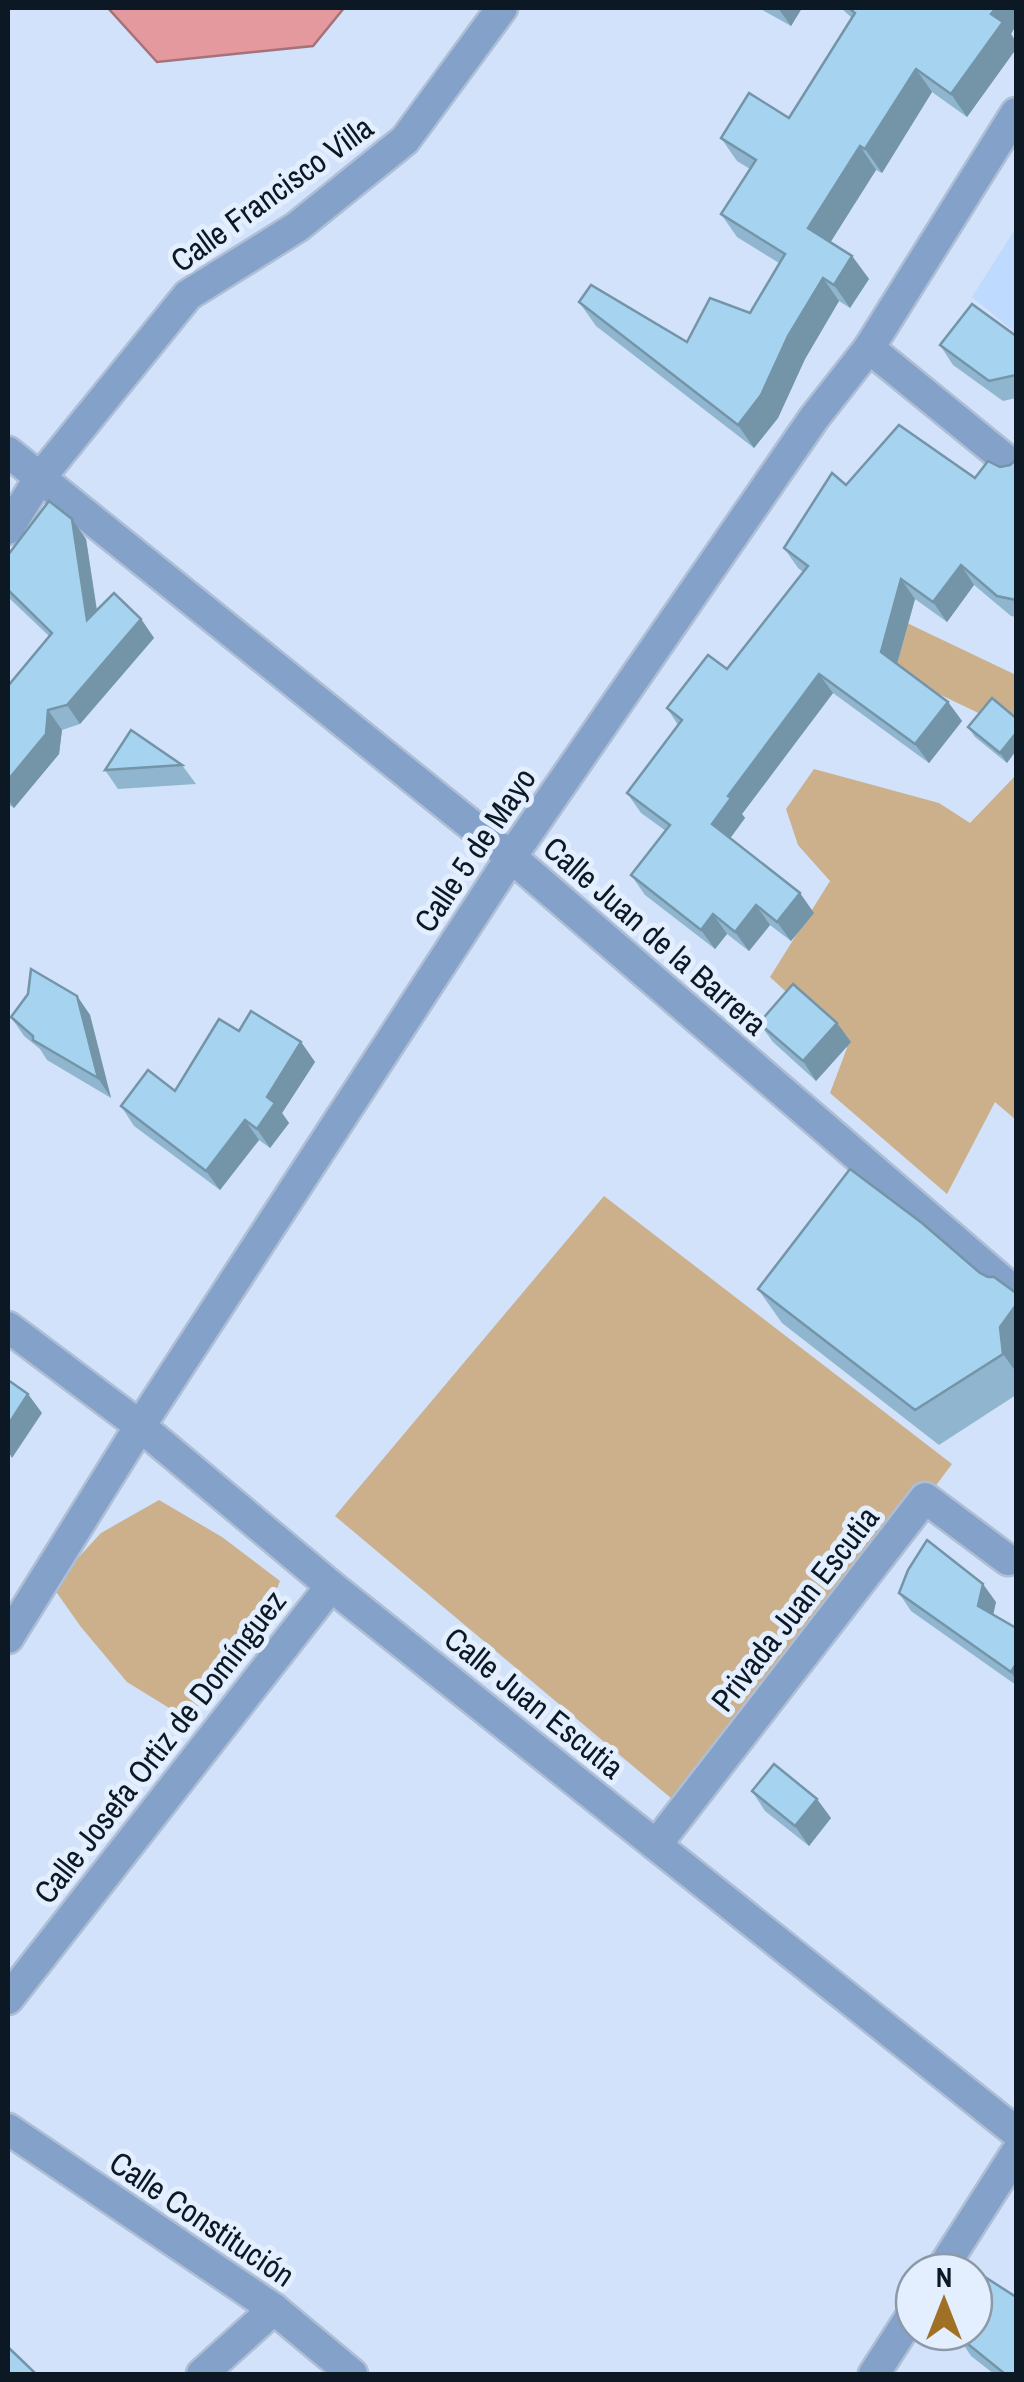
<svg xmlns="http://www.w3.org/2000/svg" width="1024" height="2382" font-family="'Archivo Narrow',sans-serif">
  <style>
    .built { fill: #bedafe }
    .green { fill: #cbb08b }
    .water { fill: #e4999e; stroke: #a4727a; stroke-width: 2.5 }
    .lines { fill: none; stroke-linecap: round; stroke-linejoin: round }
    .street-casing { stroke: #aebed4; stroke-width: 35 }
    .street { stroke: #84a2c9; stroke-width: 30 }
    .wall { fill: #8fb6ce }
    .shaded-wall { fill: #7494a8 }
    .building { fill: #a6d4f0; stroke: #7494a8; stroke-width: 2.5 }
    .labels { text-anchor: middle; stroke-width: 10; stroke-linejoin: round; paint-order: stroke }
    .street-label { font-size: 32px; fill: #0d1825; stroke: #e3efff }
  </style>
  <rect width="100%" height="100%" fill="#d1e2fa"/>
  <path class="built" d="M 1016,228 L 1016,333 L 972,297 Z"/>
  <g class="green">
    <path d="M 907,623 L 1016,675 L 1016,731 L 895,673 Z"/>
    <path d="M 814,769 L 939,803 L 970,823 L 1016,775 L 1016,1120 L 995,1102 L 947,1194 L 830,1093 L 847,1048 L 770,977 L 830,881 L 798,845 L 786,809 Z"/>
    <path d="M 604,1196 L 952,1464 L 690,1814 L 335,1516 Z"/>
    <path d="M 159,1500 L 222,1537 L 280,1581 L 256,1641 L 187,1719 L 127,1682 L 81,1627 L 52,1586 L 101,1533 Z"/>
  </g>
  <path class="water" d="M 108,8 L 344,8 L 313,46 L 157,62 Z"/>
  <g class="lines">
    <defs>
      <g id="street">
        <path d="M 869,348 L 1016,468"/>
        <path d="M 8,452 L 511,857 L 1016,1293"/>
        <path d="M 8,529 L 39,479 L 188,295 L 297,227 L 405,140 L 502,8"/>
        <path d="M 8,1327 L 140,1426 L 331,1586 L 1016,2132"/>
        <path d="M 8,1638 L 140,1426 L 511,857 L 814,418 L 869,348 L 1016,113"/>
        <path d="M 656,1845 L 925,1498 L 1008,1560"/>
        <path d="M 8,1999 L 331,1586"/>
        <path d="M 8,2129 L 274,2309 L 352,2374"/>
        <path d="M 940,2272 L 1016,2153"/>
        <path d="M 202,2374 L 274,2309"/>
        <path d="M 874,2374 L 914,2312"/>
      </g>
    </defs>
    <use href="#street" class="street-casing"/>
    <use href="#street" class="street"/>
  </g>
  <g class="wall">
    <path d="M 759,8 L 802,8 L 791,26 Z"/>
    <path d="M 841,8 L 1016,8 L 1016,25 L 1011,34 L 1016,42 L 1016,49 L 967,117 L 932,92 L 882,173 L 876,170 L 830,242 L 852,256 L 869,279 L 850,308 L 839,301 L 805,359 L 778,418 L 754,448 L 596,326 L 579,302 L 687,342 L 750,313 L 779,263 L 737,237 L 721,214 L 750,169 L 737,161 L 721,138 L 789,118 L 852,18 Z"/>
    <path d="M 1016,336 L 1016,398 L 1003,401 L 953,365 L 940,345 Z"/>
    <path d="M 1016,460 L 1016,617 L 1011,616 L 974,585 L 947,622 L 915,599 L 897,664 L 948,702 L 962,721 L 929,763 L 833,693 L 742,814 L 745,818 L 730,838 L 814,913 L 791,941 L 770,925 L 749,951 L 727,934 L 715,949 L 645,895 L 631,875 L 666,831 L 641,813 L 627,793 L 678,725 L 667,708 L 727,669 L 803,572 L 798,568 L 784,548 L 846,485 L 975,478 L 1000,467 L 1010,465 Z"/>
    <path d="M 86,539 L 97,610 L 141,619 L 154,638 L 80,724 L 62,730 L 59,754 L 14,808 L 8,804 L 8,686 L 49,636 L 8,597 L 8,555 Z"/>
    <path d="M 1016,718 L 1007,763 L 975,737 L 968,727 Z"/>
    <path d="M 182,765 L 196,784 L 118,789 L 105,770 Z"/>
    <path d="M 77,996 L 90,1015 L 111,1098 L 47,1060 L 40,1049 L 24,1036 L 11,1017 Z"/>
    <path d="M 759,1023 L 837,1023 L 851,1042 L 816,1081 L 773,1042 Z"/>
    <path d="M 239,1031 L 301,1042 L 315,1062 L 282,1113 L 289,1123 L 270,1148 L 259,1140 L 220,1190 L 134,1126 L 121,1106 L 175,1091 Z"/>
    <path d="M 758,1289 L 1016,1293 L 1016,1395 L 939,1445 L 782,1323 Z"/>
    <path d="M 899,1593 L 996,1602 L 993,1615 L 1016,1628 L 1016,1685 L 911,1611 Z"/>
    <path d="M 752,1791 L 831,1818 L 809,1846 L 765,1811 Z"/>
    <path d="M 958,2336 L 1016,2374 L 994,2374 L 971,2356 Z"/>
  </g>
  <g class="shaded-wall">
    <path d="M 778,8 L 802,8 L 791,26 Z"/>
    <path d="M 996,8 L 1016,8 L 1016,25 L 1011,34 L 1016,42 L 1016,49 L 967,117 L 951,94 Z"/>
    <path d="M 916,69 L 932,92 L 882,173 L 865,149 Z"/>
    <path d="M 860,146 L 876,170 L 825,251 L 808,228 Z"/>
    <path d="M 852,256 L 869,279 L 850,308 L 834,285 Z"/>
    <path d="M 823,278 L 839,301 L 805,359 L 778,418 L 754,448 L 738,425 Z"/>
    <path d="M 72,519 L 86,539 L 101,639 L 87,620 Z"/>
    <path d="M 961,565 L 974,585 L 947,622 L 933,602 Z"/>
    <path d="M 901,579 L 915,599 L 895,671 L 881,652 Z"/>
    <path d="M 141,619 L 154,638 L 80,724 L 67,705 Z"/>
    <path d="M 819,674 L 833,693 L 742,814 L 745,818 L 726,844 L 712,824 L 728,796 Z"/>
    <path d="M 948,702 L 962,721 L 929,763 L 915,744 Z"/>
    <path d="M 48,710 L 62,730 L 59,754 L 14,808 L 8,799 L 8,780 Z"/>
    <path d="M 1016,733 L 1016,751 L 1007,763 L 1000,753 Z"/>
    <path d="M 800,893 L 814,913 L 791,941 L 777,922 Z"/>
    <path d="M 756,905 L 770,925 L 749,951 L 735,932 Z"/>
    <path d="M 713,914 L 727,934 L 715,949 L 701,930 Z"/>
    <path d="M 77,996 L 90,1015 L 111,1098 L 98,1078 Z"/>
    <path d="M 837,1023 L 851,1042 L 816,1081 L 803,1061 Z"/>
    <path d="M 301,1042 L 315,1062 L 282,1113 L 289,1123 L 270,1148 L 257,1129 L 267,1097 Z"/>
    <path d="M 245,1120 L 259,1140 L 220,1190 L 206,1171 Z"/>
    <path d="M 1016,1305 L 1016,1372 L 1003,1354 L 1000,1327 Z"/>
    <path d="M 28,1394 L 42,1413 L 12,1458 L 8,1451 L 8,1425 Z"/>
    <path d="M 983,1584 L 996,1602 L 991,1624 L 978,1606 Z"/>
    <path d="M 1016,1664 L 1016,1680 L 1011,1672 Z"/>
    <path d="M 817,1799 L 831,1818 L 809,1846 L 795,1826 Z"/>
  </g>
  <g class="building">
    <path d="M 849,8 L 996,8 L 991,14 L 1003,22 L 951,94 L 916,69 L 865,149 L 860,146 L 808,228 L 852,256 L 834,285 L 823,278 L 788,336 L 761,395 L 738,425 L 579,302 L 591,285 L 687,342 L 710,298 L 750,313 L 785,254 L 721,214 L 756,160 L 721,138 L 749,93 L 789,118 L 855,13 Z"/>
    <path d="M 972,304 L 1016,336 L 1016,375 L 989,381 L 940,345 Z"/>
    <path d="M 899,425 L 975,478 L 988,461 L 1000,467 L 1010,465 L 1016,460 L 1016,600 L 997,596 L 961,565 L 933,602 L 901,579 L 881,652 L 948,702 L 915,744 L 819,674 L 728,796 L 731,798 L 712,824 L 800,893 L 777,922 L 756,905 L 735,932 L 713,914 L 701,930 L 631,875 L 670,825 L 627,793 L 682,720 L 667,708 L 708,655 L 727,669 L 808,566 L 784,548 L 832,473 L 846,485 Z"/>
    <path d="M 49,501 L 72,519 L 87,620 L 114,593 L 141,619 L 67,705 L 48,710 L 46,734 L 8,780 L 8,686 L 52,633 L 8,590 L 8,555 Z"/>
    <path d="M 992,698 L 1016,718 L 1016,733 L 1000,753 L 968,727 Z"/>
    <path d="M 131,730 L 182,765 L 105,770 Z"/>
    <path d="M 31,969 L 77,996 L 98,1078 L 33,1040 L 33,1036 L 11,1017 L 28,994 Z"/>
    <path d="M 793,984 L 837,1023 L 803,1061 L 759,1023 Z"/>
    <path d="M 251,1011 L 301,1042 L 267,1097 L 275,1103 L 257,1129 L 245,1120 L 206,1171 L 121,1106 L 148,1070 L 175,1091 L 219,1019 L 239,1031 Z"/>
    <path d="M 850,1169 L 922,1223 L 980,1273 L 988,1277 L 994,1277 L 1016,1293 L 1016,1305 L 1000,1327 L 1003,1354 L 915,1410 L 758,1289 Z"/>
    <path d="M 8,1380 L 28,1394 L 8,1425 Z"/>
    <path d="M 927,1540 L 983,1584 L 978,1606 L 1016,1628 L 1016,1664 L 1011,1672 L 899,1593 L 908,1570 Z"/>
    <path d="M 774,1764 L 817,1799 L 795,1826 L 752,1791 Z"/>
    <path d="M 985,2277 L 1016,2297 L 1016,2374 L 1005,2374 L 958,2336 L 960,2332 L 974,2332 L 974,2300 Z"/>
    <path d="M 10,2349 L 34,2372 L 32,2374 L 8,2374 L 8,2353 Z"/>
  </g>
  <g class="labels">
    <g class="street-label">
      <text transform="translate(272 194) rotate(-36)" y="11">Calle Francisco Villa</text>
      <text transform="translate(475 850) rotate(-56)" y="11">Calle 5 de Mayo</text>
      <text transform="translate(655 936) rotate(41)" y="11">Calle Juan de la Barrera</text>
      <text transform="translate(795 1609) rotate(-52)" y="11">Privada Juan Escutia</text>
      <text transform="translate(534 1703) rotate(39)" y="11">Calle Juan Escutia</text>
      <text transform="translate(160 1747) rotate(-52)" y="11">Calle Josefa Ortiz de Domínguez</text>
      <text transform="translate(202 2219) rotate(34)" y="11">Calle Constitución</text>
    </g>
  </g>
  <rect width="1024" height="2382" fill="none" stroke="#0d1825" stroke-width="20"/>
  <g transform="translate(944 2302)"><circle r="48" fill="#e3efff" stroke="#8d99a8" stroke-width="2.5"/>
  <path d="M0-8L18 38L0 25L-18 38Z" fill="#a07124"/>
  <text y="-15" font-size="28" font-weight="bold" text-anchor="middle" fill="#0d1825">N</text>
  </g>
</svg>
